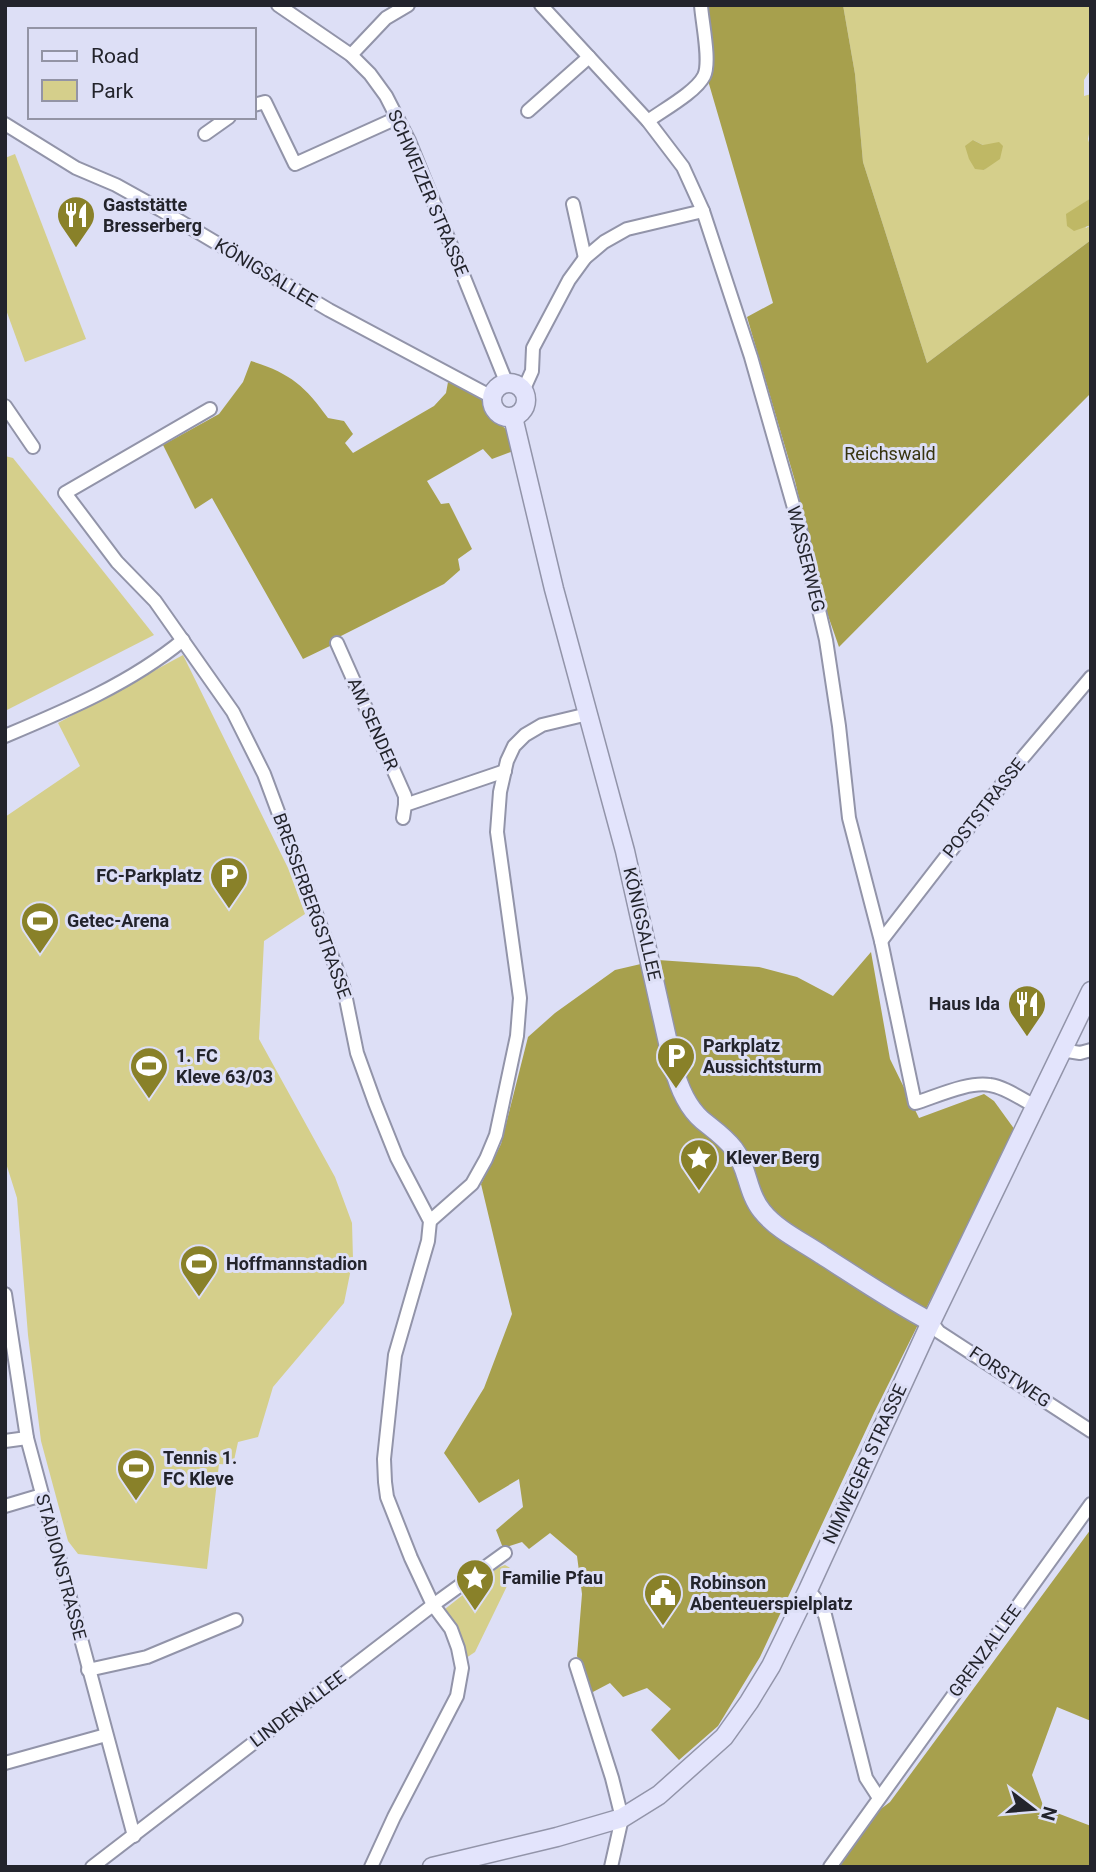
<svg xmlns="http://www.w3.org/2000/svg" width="1096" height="1872" font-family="Roboto,sans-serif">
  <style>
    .green { fill: #d5cf8b; fill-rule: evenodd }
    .forest { fill: #a7a04d }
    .water { fill: #bfb865 }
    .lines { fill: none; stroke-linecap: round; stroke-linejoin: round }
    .street-casing { stroke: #9294a9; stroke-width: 16 }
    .secondary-casing { stroke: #9294a9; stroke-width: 21 }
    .street { stroke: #fff; stroke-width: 12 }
    .secondary { stroke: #e3e4fc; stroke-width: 18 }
    .labels { text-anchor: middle; stroke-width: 6; stroke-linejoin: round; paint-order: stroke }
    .street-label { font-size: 18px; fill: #23242c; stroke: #dddff6 }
    .poi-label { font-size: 18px; font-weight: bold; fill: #23242c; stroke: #dddff6; text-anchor: start }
    .park-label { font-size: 18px; fill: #37340f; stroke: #dddff6 }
  </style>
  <rect width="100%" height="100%" fill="#dddff6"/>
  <g class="green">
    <path d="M 843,5 L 1091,5 L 1091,69 L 1084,80 L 1084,96 L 1091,94 L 1091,124 L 1088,139 L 1091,149 L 1091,198 L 1077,208 L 1086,228 L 1091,225 L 1091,240 L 927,363 L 863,162 L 855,74 ZM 973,140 L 983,145 L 992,163 L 984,170 Z"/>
    <path d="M 15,154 L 86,339 L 25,362 L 5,307 L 5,158 Z"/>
    <path d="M 5,456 L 13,458 L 154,635 L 5,711 Z"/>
    <path d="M 183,655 L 288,868 L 305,914 L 264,941 L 259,1039 L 335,1177 L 352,1223 L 353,1259 L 344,1303 L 273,1387 L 258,1437 L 238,1442 L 233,1465 L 219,1464 L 207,1569 L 78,1554 L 68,1541 L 41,1441 L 28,1335 L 17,1198 L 5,1160 L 5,817 L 80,766 L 58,723 Z"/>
    <path d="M 505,1565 L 512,1569 L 508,1584 L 475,1652 L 466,1658 L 458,1629 L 445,1609 L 497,1568 Z"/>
  </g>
  <g class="forest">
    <path d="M 705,5 L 843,5 L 855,74 L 863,162 L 927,363 L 1091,240 L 1091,393 L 839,647 L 824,604 L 795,481 L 747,317 L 773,303 L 709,84 Z"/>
    <path d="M 251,361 C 290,373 305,386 328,418 L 344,421 L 353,434 L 345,443 L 353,453 L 434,406 L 446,393 L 448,382 L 484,398 L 486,411 L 510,433 L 516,450 L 492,459 L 483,449 L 427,481 L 441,504 L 449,503 L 472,549 L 458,559 L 460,570 L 444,584 L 337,638 L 330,646 L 303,659 L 212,498 L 195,509 L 163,445 L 219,414 L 243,382 Z"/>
    <path d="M 871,952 L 890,1059 L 919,1118 L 984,1094 L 994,1101 L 1015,1130 L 874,1413 L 760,1657 L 718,1726 L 679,1760 L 651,1730 L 671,1709 L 647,1688 L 623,1697 L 610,1683 L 591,1693 L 577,1656 L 582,1594 L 577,1556 L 550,1533 L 529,1549 L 522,1542 L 503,1548 L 496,1530 L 523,1507 L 519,1479 L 479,1503 L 444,1453 L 484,1388 L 512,1314 L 481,1184 L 501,1144 L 528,1037 L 555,1013 L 615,970 L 658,960 L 759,967 L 797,977 L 833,996 Z"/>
    <path d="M 1091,1529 L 1091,1721 L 1057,1707 L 1032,1775 L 1044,1808 L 1091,1826 L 1091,1867 L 831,1867 L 861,1824 L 890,1802 Z"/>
  </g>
  <g class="water">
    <path d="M 973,140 L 983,145 L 999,142 L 1003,146 L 1000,159 L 984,170 L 975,169 L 969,159 L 965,146 Z"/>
    <path d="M 1091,198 L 1091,225 L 1074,231 L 1067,226 L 1066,214 Z"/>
  </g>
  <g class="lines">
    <defs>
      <g id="street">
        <path d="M 278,5 L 351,55 L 370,74 L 386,96 L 409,141 L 507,384"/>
        <path d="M 541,5 L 648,121 L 683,167 L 703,211 L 751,357 L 800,529 L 826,640 L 839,726 L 849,818 L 881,941 L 915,1103 C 935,1097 969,1081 990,1085 C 1005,1087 1021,1099 1035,1106"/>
        <path d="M 351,55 L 386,18 L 408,5"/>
        <path d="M 254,105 L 265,102 L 295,164 L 397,118"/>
        <path d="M 528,111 L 589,57"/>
        <path d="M 648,121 C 663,110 696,92 704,76 C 711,62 702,22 701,5"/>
        <path d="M 5,124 L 76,168 L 116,185 L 161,210 L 329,310 L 492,397"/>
        <path d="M 205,134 L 229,117"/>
        <path d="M 573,204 L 585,258"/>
        <path d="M 523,391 L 532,371 L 533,348 L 569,280 L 585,258 L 604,242 L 627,229 L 703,211"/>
        <path d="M 5,406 L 33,447"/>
        <path d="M 210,409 L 65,493 L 117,562 L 155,601 L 233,712 L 264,774 L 344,989 L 357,1053 L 375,1103 L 397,1158 L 430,1221 L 428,1241 L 395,1355 L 384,1459 L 385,1482 L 387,1497 L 411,1558 L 433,1605 L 451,1629 L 458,1648 L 462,1668 L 457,1696 L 394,1817 L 371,1867"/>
        <path d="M 337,643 L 405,796 L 405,805"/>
        <path d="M 5,736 C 67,710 131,683 183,640"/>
        <path d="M 403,818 L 405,805 L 505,771"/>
        <path d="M 881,941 L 1020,761 L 1091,677"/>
        <path d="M 1061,1050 L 1080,1053 L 1091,1050"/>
        <path d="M 430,1221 L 472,1184 L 486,1159 L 496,1135 L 517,1036 L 520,998 L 497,832 L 500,792 L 507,761 L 514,746 L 525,735 L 542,725 L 588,714"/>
        <path d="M 5,1294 L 27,1438 L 134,1836"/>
        <path d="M 931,1322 L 939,1332 L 1091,1431"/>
        <path d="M 5,1441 L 27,1438"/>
        <path d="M 5,1506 L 42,1495"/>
        <path d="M 808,1590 L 816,1599 L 825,1615 L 866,1778 L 879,1798"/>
        <path d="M 576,1665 L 612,1778 L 622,1818 L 611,1867"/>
        <path d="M 88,1670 L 147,1657 L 236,1620"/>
        <path d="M 5,1763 L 106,1735"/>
        <path d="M 92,1867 L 433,1605 L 505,1553"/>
        <path d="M 830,1867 L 1091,1504"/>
      </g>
      <g id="secondary">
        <circle cx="509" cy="400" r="17"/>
        <path d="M 513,417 L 554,589 L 625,851 L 673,1065 C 678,1085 686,1106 702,1120 C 713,1129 725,1137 734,1149 C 748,1167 747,1193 762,1211 C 777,1230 803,1242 822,1255 C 858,1278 893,1302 931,1322"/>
        <path d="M 432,1867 L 557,1837 L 622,1818 L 659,1795 L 724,1737 L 749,1702 L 771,1666 L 808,1590 L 931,1322 L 1091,991"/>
      </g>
    </defs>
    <use href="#street" class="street-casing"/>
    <use href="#secondary" class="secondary-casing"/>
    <use href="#street" class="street"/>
    <use href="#secondary" class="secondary"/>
  </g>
  <defs>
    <symbol id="restaurant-pin" viewBox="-11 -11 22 30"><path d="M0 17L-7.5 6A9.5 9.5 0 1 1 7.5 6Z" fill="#898129" stroke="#dddff6"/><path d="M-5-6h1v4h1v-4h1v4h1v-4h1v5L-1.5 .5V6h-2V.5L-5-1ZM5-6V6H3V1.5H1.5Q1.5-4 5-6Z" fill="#fff"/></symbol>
    <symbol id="parking-pin" viewBox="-11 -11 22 30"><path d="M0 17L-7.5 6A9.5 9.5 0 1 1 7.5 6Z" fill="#898129" stroke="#dddff6"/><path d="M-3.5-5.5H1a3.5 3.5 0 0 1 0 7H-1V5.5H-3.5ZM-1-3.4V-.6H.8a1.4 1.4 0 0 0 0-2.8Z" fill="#fff"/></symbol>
    <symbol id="stadium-pin" viewBox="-11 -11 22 30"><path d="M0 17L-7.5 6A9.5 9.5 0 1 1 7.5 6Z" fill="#898129" stroke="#dddff6"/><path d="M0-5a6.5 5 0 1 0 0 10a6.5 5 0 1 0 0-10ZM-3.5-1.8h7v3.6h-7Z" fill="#fff"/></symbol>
    <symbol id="sight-pin" viewBox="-11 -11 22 30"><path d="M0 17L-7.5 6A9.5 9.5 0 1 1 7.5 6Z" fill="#898129" stroke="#dddff6"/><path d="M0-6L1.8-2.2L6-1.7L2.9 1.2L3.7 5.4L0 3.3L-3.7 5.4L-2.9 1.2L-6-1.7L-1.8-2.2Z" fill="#fff"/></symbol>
    <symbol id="civic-pin" viewBox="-11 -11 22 30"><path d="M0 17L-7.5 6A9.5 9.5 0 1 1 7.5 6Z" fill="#898129" stroke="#dddff6"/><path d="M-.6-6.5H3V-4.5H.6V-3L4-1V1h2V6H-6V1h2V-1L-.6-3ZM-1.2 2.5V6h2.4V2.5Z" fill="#fff"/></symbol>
  </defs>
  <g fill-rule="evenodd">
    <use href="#restaurant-pin" x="54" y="193" width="44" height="60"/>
    <use href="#parking-pin" x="207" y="854" width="44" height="60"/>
    <use href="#stadium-pin" x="18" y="899" width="44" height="60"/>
    <use href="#restaurant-pin" x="1005" y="982" width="44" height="60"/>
    <use href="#parking-pin" x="654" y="1034" width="44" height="60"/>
    <use href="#stadium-pin" x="127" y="1044" width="44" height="60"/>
    <use href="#sight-pin" x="677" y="1136" width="44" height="60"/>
    <use href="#stadium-pin" x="177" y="1242" width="44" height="60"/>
    <use href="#stadium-pin" x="114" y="1446" width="44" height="60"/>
    <use href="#sight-pin" x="453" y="1556" width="44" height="60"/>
    <use href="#civic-pin" x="641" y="1571" width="44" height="60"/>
  </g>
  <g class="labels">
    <g class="street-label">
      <text transform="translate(428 193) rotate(67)" y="6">SCHWEIZER STRASSE</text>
      <text transform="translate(266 273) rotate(31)" y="6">KÖNIGSALLEE</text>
      <text transform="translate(806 559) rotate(76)" y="6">WASSERWEG</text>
      <text transform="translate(373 724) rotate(66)" y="6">AM SENDER</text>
      <text transform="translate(984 808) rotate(-52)" y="6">POSTSTRASSE</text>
      <text transform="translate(312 906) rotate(70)" y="6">BRESSERBERGSTRASSE</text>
      <text transform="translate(642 924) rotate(77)" y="6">KÖNIGSALLEE</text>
      <text transform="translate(1010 1377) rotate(34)" y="6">FORSTWEG</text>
      <text transform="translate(865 1464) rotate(-65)" y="6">NIMWEGER STRASSE</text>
      <text transform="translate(61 1567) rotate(75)" y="6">STADIONSTRASSE</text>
      <text transform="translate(985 1651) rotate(-54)" y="6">GRENZALLEE</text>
      <text transform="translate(298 1709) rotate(-37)" y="6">LINDENALLEE</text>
    </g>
    <g class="poi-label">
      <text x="103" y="211">Gaststätte<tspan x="103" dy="21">Bresserberg</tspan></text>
      <text x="202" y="882" text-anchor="end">FC-Parkplatz</text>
      <text x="67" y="927">Getec-Arena</text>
      <text x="1000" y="1010" text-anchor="end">Haus Ida</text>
      <text x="703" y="1052">Parkplatz<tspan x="703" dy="21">Aussichtsturm</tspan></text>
      <text x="176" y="1062">1. FC<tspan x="176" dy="21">Kleve 63/03</tspan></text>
      <text x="726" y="1164">Klever Berg</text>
      <text x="226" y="1270">Hoffmannstadion</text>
      <text x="163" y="1464">Tennis 1.<tspan x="163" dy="21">FC Kleve</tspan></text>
      <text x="502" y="1584">Familie Pfau</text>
      <text x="690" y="1589">Robinson<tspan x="690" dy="21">Abenteuerspielplatz</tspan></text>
    </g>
    <g class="park-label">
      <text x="890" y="460">Reichswald</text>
    </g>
  </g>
  <rect width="1096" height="1872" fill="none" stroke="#23242c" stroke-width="14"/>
  <rect x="28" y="28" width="228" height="91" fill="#dddff6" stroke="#9394a5" stroke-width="2"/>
  <rect x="42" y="51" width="35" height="10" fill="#e3e4fc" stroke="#9394a5" stroke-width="2"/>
  <text x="91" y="63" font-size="21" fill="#23242c">Road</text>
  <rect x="42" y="80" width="35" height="21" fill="#d5cf8b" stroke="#9394a5" stroke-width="2"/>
  <text x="91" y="98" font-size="21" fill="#23242c">Park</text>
  <g transform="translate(1033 1809) rotate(106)" stroke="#dddff6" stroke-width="5" paint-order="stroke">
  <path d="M0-5L12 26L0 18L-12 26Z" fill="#23242c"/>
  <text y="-10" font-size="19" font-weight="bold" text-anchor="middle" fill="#23242c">N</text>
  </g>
</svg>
